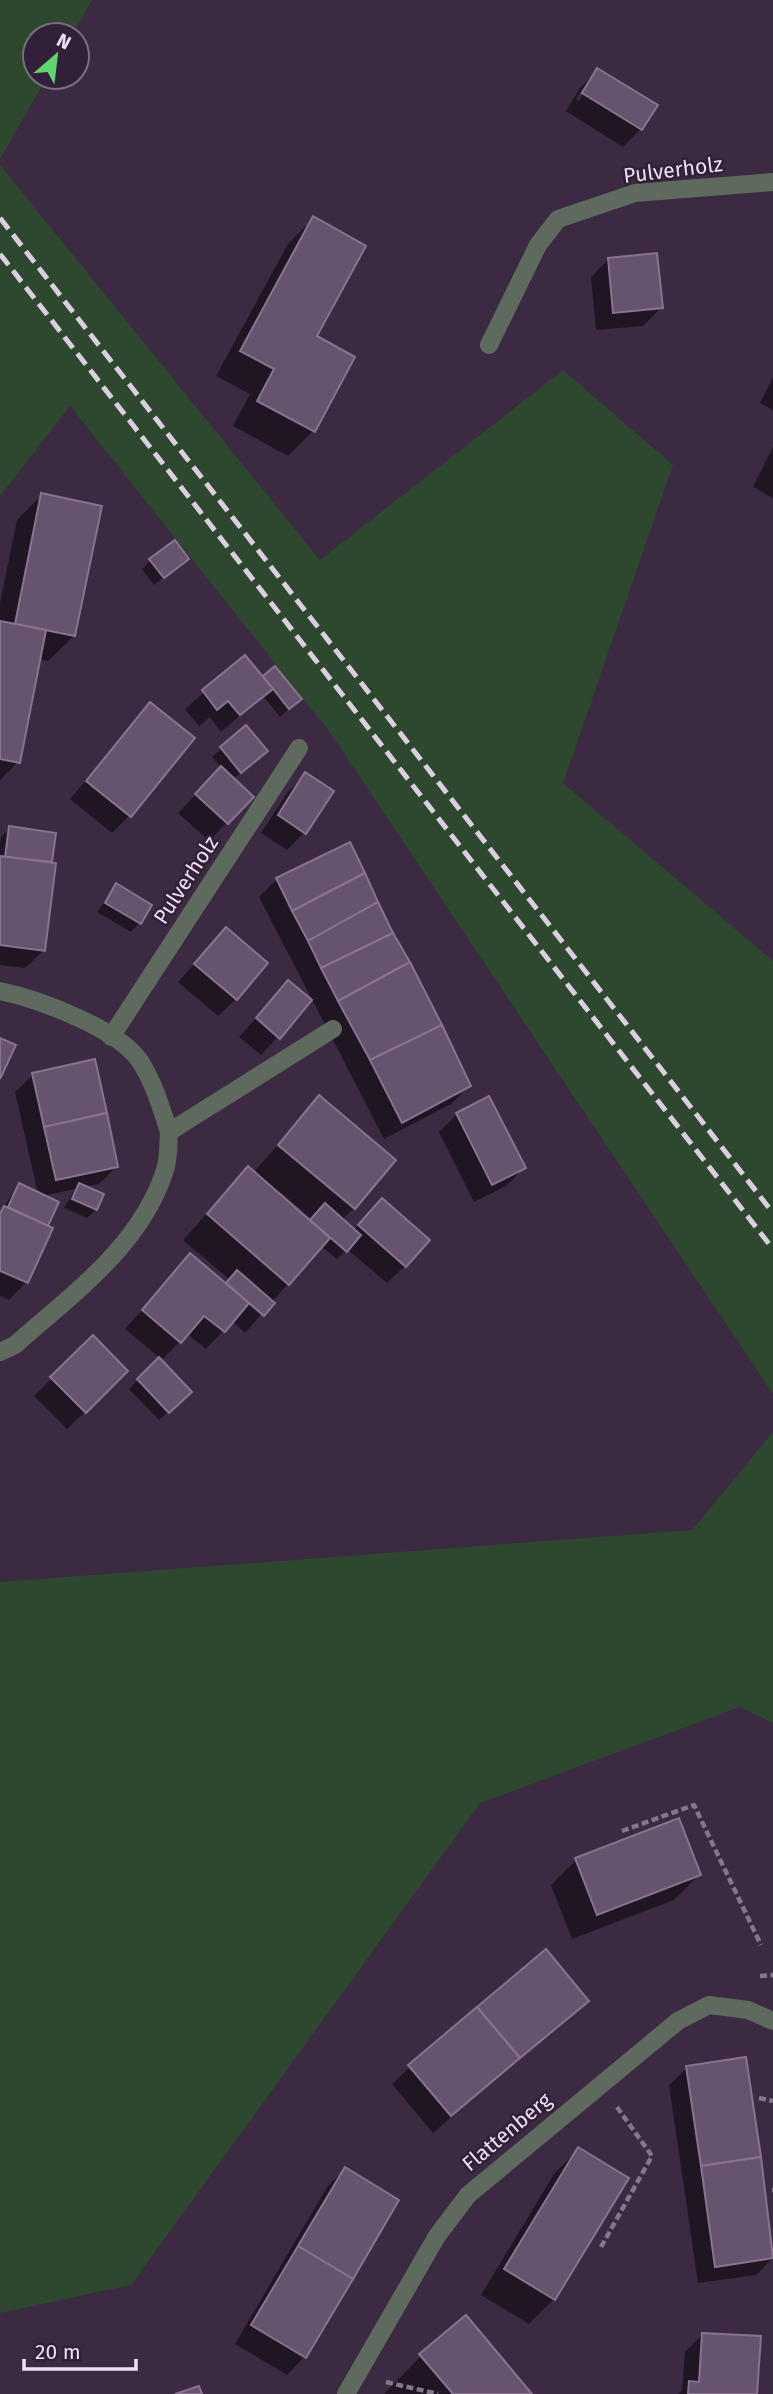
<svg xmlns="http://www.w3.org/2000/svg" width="773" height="2394" font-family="'Fira Sans',sans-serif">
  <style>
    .green { fill: #2d482e }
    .shadow { fill: #0007; fill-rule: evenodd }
    .building { fill: #66536e; stroke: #887390; stroke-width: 2 }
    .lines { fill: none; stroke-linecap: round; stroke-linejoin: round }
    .path { stroke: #85768b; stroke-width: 4.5; stroke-dasharray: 7 3.5; stroke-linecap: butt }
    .minor { stroke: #5f6a5f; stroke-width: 18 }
    .rail { stroke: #dacedf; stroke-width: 5; stroke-dasharray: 14 7; stroke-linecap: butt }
    .labels { text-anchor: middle; stroke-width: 5; stroke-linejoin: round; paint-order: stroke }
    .street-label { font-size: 21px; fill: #ece1f1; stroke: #322038 }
  </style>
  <rect width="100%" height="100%" fill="#3c2a43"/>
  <g class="green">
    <path d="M 0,0 L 92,0 L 72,35 L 35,35 L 35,77 L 47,77 L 0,159 Z"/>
    <path d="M 0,165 L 320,560 L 563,370 L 673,465 L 563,783 L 773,961 L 773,1394 L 329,731 L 70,406 L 0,496 Z"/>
    <path d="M 773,1432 L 773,1723 L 740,1707 L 480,1803 L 131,2285 L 0,2313 L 0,1582 L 692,1530 Z"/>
  </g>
  <g class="shadow">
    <path d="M 598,70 L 641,129 L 623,147 L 566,111 L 580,88 ZM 583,88 L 587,88 L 579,101 L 576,99 Z"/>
    <path d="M 313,219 L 313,431 L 288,456 L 233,426 L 250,394 L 216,376 L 288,244 Z"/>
    <path d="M 609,259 L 661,308 L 643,326 L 596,330 L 591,277 Z"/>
    <path d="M 773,377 L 773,410 L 760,403 Z"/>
    <path d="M 773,447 L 773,498 L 753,487 Z"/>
    <path d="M 42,495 L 74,636 L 48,661 L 39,659 L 18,762 L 0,780 L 0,603 L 17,520 Z"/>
    <path d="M 187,559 L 154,585 L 142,569 L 151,560 Z"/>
    <path d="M 245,657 L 263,679 L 275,669 L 300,699 L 280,717 L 263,696 L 221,732 L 210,717 L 199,726 L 185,709 Z"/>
    <path d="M 150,704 L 130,815 L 112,833 L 70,799 Z"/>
    <path d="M 246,728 L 257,759 L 233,779 L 251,797 L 209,841 L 178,813 L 222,768 L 212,757 Z"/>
    <path d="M 306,774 L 305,832 L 287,850 L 261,833 L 288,792 Z"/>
    <path d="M 10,828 L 51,861 L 43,951 L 25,968 L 0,965 L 0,844 L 1,837 Z"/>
    <path d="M 349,844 L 469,1086 L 451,1104 L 384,1139 L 259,897 L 277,879 Z"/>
    <path d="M 116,886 L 139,923 L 131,932 L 97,912 Z"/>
    <path d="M 226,929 L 236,999 L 218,1016 L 178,982 Z"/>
    <path d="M 288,982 L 310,1001 L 261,1055 L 239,1037 Z"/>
    <path d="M 33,1075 L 117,1166 L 99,1184 L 85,1187 L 96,1209 L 87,1218 L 64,1208 L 75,1189 L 43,1196 L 46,1226 L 51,1228 L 26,1282 L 9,1300 L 0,1296 L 0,1212 L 19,1185 L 38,1194 L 15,1092 Z"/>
    <path d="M 319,1098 L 354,1208 L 342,1220 L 353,1231 L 364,1218 L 405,1266 L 387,1283 L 347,1249 L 337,1259 L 321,1246 L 245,1333 L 232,1321 L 206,1349 L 187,1334 L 161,1361 L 189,1392 L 159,1420 L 129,1389 L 160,1358 L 125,1329 L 190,1256 L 225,1285 L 230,1280 L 183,1240 L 248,1168 L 253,1173 ZM 279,1191 L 312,1219 L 309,1222 L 277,1193 Z"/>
    <path d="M 457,1114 L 524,1168 L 506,1186 L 474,1202 L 439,1132 Z"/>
    <path d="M 93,1337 L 126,1371 L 67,1429 L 34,1396 Z"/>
    <path d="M 576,1860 L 699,1875 L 674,1900 L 572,1939 L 551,1885 Z"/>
    <path d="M 587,2000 L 433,2133 L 392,2084 L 410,2067 Z"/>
    <path d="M 744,2059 L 773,2258 L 756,2275 L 698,2283 L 669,2085 L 687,2068 Z"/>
    <path d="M 579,2149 L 554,2299 L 529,2324 L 481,2295 L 554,2174 Z"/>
    <path d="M 345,2169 L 304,2357 L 287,2375 L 235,2344 L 327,2187 Z"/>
    <path d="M 702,2335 L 756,2394 L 678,2394 L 682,2390 L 685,2352 Z"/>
    <path d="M 421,2356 L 530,2394 L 384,2394 Z"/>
  </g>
  <g class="building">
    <path d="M 597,68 L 658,105 L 642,130 L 582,93 Z"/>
    <path d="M 313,216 L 366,246 L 317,336 L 355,357 L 315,432 L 257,401 L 274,369 L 240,351 Z"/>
    <path d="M 657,253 L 663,308 L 613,313 L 608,258 Z"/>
    <path d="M 41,493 L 102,506 L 75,636 L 15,624 Z"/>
    <path d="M 175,540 L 189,559 L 164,578 L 149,559 Z"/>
    <path d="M 0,621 L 46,630 L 20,763 L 0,759 Z"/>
    <path d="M 245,655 L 273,689 L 240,715 L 228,701 L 217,710 L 202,690 Z"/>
    <path d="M 275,666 L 302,699 L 289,709 L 263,676 Z"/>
    <path d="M 150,702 L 195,738 L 131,817 L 86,781 Z"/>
    <path d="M 246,725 L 268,751 L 241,773 L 220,747 Z"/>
    <path d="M 221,766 L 254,797 L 228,824 L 195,794 Z"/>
    <path d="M 305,772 L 334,791 L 306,834 L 278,815 Z"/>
    <path d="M 9,826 L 56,833 L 52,862 L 5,857 Z"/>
    <path d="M 350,842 L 365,873 L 292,911 L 276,878 Z"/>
    <path d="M 0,856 L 56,863 L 45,951 L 0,945 Z"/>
    <path d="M 365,873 L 378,902 L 308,941 L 292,911 Z"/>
    <path d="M 116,883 L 152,905 L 141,924 L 105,903 Z"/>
    <path d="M 378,902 L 393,933 L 321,968 L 308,941 Z"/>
    <path d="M 226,927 L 268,963 L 237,1000 L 194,964 Z"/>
    <path d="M 393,933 L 410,962 L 338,1001 L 321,968 Z"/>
    <path d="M 410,962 L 442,1025 L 370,1060 L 338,1001 Z"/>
    <path d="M 288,980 L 312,1000 L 280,1039 L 256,1018 Z"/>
    <path d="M 442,1025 L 471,1086 L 402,1123 L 370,1060 Z"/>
    <path d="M 0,1038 L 16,1045 L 0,1079 Z"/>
    <path d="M 95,1059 L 107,1113 L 44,1127 L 32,1073 Z"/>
    <path d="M 319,1095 L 396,1160 L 355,1209 L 278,1145 Z"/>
    <path d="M 489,1096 L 526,1168 L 492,1185 L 456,1113 Z"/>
    <path d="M 107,1113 L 118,1167 L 56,1180 L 44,1127 Z"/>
    <path d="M 248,1166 L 330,1238 L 289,1285 L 207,1214 Z"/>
    <path d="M 19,1183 L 59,1202 L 48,1226 L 8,1207 Z"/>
    <path d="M 79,1183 L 104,1194 L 97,1210 L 72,1199 Z"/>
    <path d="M 382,1198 L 430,1240 L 406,1267 L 358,1225 Z"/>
    <path d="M 325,1203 L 361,1235 L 347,1252 L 310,1220 Z"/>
    <path d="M 4,1206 L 53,1228 L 28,1283 L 0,1271 L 0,1214 Z"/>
    <path d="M 190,1253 L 249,1303 L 225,1332 L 204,1316 L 181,1343 L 142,1310 Z"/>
    <path d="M 237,1270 L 275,1303 L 264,1316 L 226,1283 Z"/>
    <path d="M 93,1335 L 128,1371 L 86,1413 L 50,1377 Z"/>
    <path d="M 159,1357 L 192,1392 L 169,1413 L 137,1379 Z"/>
    <path d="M 679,1818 L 701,1875 L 597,1915 L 575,1858 Z"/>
    <path d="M 546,1949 L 589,2001 L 520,2058 L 477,2007 Z"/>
    <path d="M 477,2007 L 520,2058 L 451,2116 L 408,2065 Z"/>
    <path d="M 746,2057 L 761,2157 L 701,2166 L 686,2066 Z"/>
    <path d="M 578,2147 L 629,2178 L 555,2300 L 504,2269 Z"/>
    <path d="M 761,2157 L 773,2258 L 715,2267 L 701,2166 Z"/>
    <path d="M 345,2167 L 399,2200 L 353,2279 L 298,2246 Z"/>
    <path d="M 298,2246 L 353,2279 L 306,2358 L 251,2325 Z"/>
    <path d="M 466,2315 L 532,2394 L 453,2394 L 419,2354 Z"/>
    <path d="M 702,2333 L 761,2336 L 757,2394 L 688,2394 L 689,2381 L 699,2382 Z"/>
    <path d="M 199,2386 L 202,2394 L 175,2394 Z"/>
  </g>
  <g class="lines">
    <g class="path">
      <path d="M 622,1831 L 694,1805 L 761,1945"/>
      <path d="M 760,1976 L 773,1975"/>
      <path d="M 759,2098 L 773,2101"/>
      <path d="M 772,2190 L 773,2190"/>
      <path d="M 601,2247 L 652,2156 L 617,2107"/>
      <path d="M 386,2382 L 438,2394"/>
    </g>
    <g class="minor">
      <path d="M 489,345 L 538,245 L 558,219 L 635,193 L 773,182"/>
      <path d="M 0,991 C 38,999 117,1028 140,1061 C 154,1083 161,1107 169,1132"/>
      <path d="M 111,1037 L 299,748"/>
      <path d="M 0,1352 L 15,1345 C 72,1294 141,1246 165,1170 C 169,1158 168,1144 169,1132 L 333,1029"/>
      <path d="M 346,2394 L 437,2236 L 468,2195 L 678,2021 L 709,2005 L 748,2010 L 773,2021"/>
    </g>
    <g class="rail">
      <path d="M 0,218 L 773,1213"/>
      <path d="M 0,254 L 773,1249"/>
    </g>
  </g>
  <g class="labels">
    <g class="street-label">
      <text transform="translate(673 170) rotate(-7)" y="7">Pulverholz</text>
      <text transform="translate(186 880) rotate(-57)" y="7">Pulverholz</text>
      <text transform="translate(507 2132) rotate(-40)" y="7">Flattenberg</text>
    </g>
  </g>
  <g transform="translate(56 56) rotate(28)"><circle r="33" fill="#322038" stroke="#7c6d82" stroke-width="2"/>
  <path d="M0-5L12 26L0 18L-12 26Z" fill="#60d56b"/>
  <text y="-10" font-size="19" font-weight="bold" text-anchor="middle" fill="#ece1f1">N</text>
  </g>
  <path d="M24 2359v10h112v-10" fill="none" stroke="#ece1f1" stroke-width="3.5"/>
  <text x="35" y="2359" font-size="21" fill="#ece1f1" stroke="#322038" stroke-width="5" paint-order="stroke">20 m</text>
</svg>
